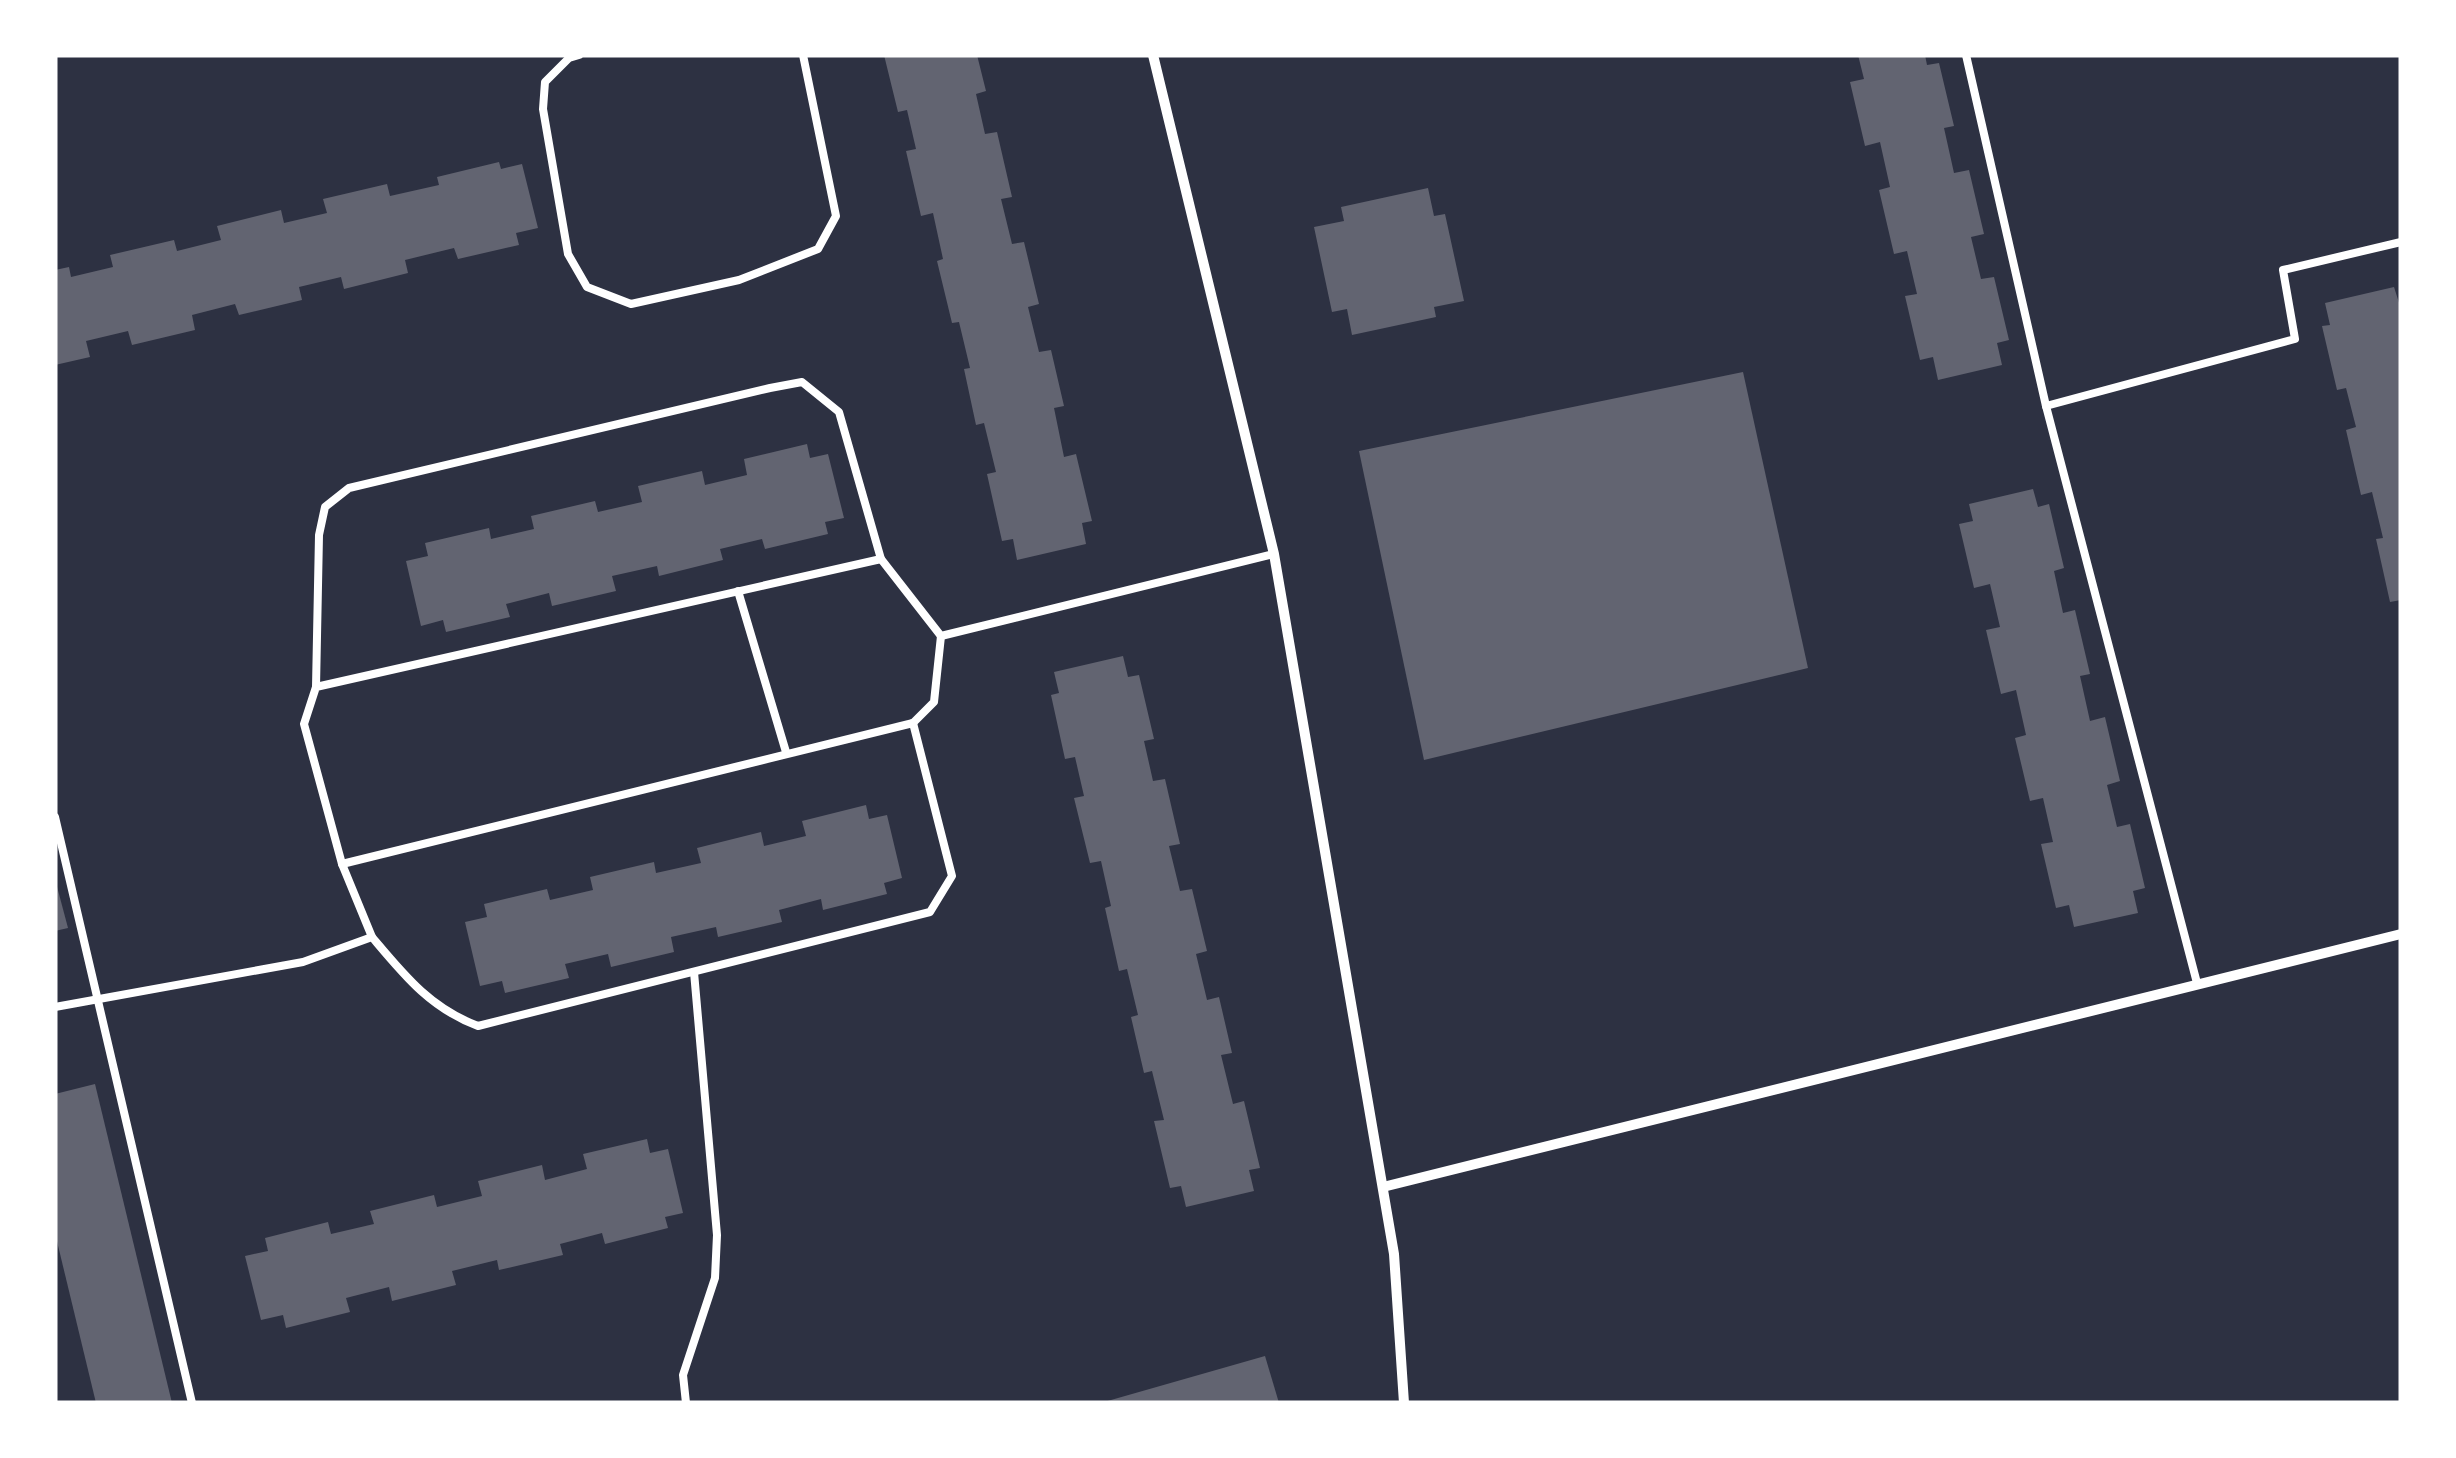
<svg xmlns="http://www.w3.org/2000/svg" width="2456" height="1458" font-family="Helvetica,sans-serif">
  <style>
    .building { fill: #626471 }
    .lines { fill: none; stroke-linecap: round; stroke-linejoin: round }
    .service { stroke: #fff; stroke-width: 8 }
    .minor { stroke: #fff; stroke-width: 10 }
  </style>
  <rect width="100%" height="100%" fill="#2d3142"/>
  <g class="building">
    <path d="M 884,55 L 977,55 L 986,91 L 976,94 L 985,134 L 997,132 L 1012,197 L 1001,199 L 1012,244 L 1024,242 L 1039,304 L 1028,307 L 1039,352 L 1051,350 L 1064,406 L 1054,408 L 1064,457 L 1076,454 L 1092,521 L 1082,523 L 1086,544 L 1017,560 L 1013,539 L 1002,541 L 987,474 L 996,472 L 984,423 L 976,425 L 964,369 L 970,368 L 959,322 L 952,323 L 937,261 L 943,259 L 933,213 L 921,216 L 906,151 L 916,149 L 907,110 L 898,112 Z"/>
    <path d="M 1858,55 L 1925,55 L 1927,65 L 1939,63 L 1954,126 L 1944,128 L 1954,173 L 1969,170 L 1984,234 L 1971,237 L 1981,279 L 1994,277 L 2009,340 L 1997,343 L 2002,365 L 1938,380 L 1933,357 L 1920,360 L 1905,296 L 1917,294 L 1907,251 L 1894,254 L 1879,190 L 1890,187 L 1880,142 L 1865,146 L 1850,82 L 1864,79 Z"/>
    <path d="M 499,162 L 501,169 L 522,164 L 538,228 L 516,233 L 519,245 L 458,259 L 454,248 L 405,260 L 408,273 L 344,289 L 341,277 L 299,287 L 302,300 L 239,315 L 235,304 L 192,315 L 195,330 L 132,345 L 128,331 L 86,341 L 90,357 L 55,365 L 55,270 L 69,267 L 71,277 L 113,267 L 110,255 L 174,240 L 177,251 L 221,240 L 217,226 L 281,210 L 284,223 L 327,213 L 323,199 L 387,184 L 390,196 L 439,185 L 437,177 Z"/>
    <path d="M 1428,188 L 1434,216 L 1445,214 L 1464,301 L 1434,307 L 1436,317 L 1352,335 L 1347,309 L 1332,312 L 1314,227 L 1344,221 L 1341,207 Z"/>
    <path d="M 2394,287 L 2401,309 L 2401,600 L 2390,602 L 2376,539 L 2383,538 L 2372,492 L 2361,495 L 2346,430 L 2356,427 L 2346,388 L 2337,390 L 2322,326 L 2330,325 L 2325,303 Z"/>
    <path d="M 1743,372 L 1808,668 L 1424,760 L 1359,451 Z"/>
    <path d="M 807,444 L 810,458 L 828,454 L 844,518 L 825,522 L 828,534 L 765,549 L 762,539 L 720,549 L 723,560 L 659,576 L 657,566 L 612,576 L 616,591 L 552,606 L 549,593 L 506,604 L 510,617 L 446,632 L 443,620 L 421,626 L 406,561 L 428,556 L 425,543 L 489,528 L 491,539 L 534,529 L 531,516 L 595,501 L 598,512 L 642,502 L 638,486 L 702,471 L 705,485 L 747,475 L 744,459 Z"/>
    <path d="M 2033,489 L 2038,507 L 2049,504 L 2064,568 L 2054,571 L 2063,613 L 2075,610 L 2090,674 L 2080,676 L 2090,721 L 2105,717 L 2120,781 L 2107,785 L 2117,827 L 2130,824 L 2145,888 L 2133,891 L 2138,913 L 2074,927 L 2069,905 L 2056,908 L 2041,844 L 2053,842 L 2043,798 L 2030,801 L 2015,738 L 2026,735 L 2016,690 L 2001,694 L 1986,630 L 2000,627 L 1990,584 L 1974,588 L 1959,524 L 1973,521 L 1969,504 Z"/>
    <path d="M 1123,656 L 1128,677 L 1139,675 L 1154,739 L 1144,741 L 1153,781 L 1165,779 L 1180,844 L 1169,846 L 1180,891 L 1192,889 L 1207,951 L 1196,954 L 1207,1000 L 1219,997 L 1232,1053 L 1221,1055 L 1233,1104 L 1244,1101 L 1260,1168 L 1249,1170 L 1254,1191 L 1186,1207 L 1181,1186 L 1170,1188 L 1154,1121 L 1164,1120 L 1152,1071 L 1144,1073 L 1131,1017 L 1138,1015 L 1127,969 L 1119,971 L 1105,908 L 1111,906 L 1101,861 L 1090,863 L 1074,798 L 1084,796 L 1075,757 L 1065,759 L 1051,695 L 1059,693 L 1054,672 Z"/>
    <path d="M 866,805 L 869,819 L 887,815 L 902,878 L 884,883 L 887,894 L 823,910 L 821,899 L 779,910 L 782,922 L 718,937 L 716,927 L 671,937 L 674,952 L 611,967 L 608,954 L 565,964 L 569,978 L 505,993 L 502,981 L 480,986 L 465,922 L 487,917 L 484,904 L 547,889 L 550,900 L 593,890 L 590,877 L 654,862 L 656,873 L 701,863 L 697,848 L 761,832 L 764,846 L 806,836 L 802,821 Z"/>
    <path d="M 55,879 L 68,928 L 55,931 Z"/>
    <path d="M 95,1084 L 172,1403 L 96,1403 L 55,1233 L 55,1094 Z"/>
    <path d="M 647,1139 L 650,1153 L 668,1149 L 683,1213 L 665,1217 L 668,1228 L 605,1244 L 602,1233 L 560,1244 L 563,1255 L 499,1270 L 497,1260 L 452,1271 L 456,1285 L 392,1301 L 389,1287 L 346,1298 L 350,1312 L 286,1328 L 283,1315 L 261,1320 L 245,1256 L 268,1251 L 265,1238 L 328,1222 L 331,1234 L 374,1224 L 370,1211 L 434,1195 L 437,1207 L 482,1196 L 478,1181 L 542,1165 L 545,1180 L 587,1169 L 583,1154 Z"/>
    <path d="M 1265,1356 L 1279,1403 L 1104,1403 L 1104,1402 Z"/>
  </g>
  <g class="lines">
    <g class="service">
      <path d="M 579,55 L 569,58 L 545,82 L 543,109 L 568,254 L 587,287 L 631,304 L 739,280 L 818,249 L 836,216 L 803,55"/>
      <path d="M 1966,55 L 2046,406 L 2295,339 L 2283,270 L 2401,242"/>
      <path d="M 2046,406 L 2197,983"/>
      <path d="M 738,591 L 786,752"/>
      <path d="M 316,687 L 319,535 L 325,507 L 349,488 L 770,388 L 802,382 L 839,412 L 881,559"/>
      <path d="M 55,817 L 192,1403"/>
      <path d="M 342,864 L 913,723 L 934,702 L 941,636"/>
      <path d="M 372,937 C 404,975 430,1008 478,1026 L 930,912 L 952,876 L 913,723"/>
      <path d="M 55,1007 L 303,962 L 372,937 L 342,864 L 304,724 L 316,687 L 881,559 L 941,636 L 1274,554"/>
      <path d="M 686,1403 L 683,1375 L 715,1278 L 717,1235 L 694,972"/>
    </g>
    <g class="minor">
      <path d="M 1153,55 L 1274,554 L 1394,1254 L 1404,1403"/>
      <path d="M 1383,1187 L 2401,934"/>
    </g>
  </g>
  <rect width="2456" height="1458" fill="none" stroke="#ffffff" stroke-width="115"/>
</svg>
